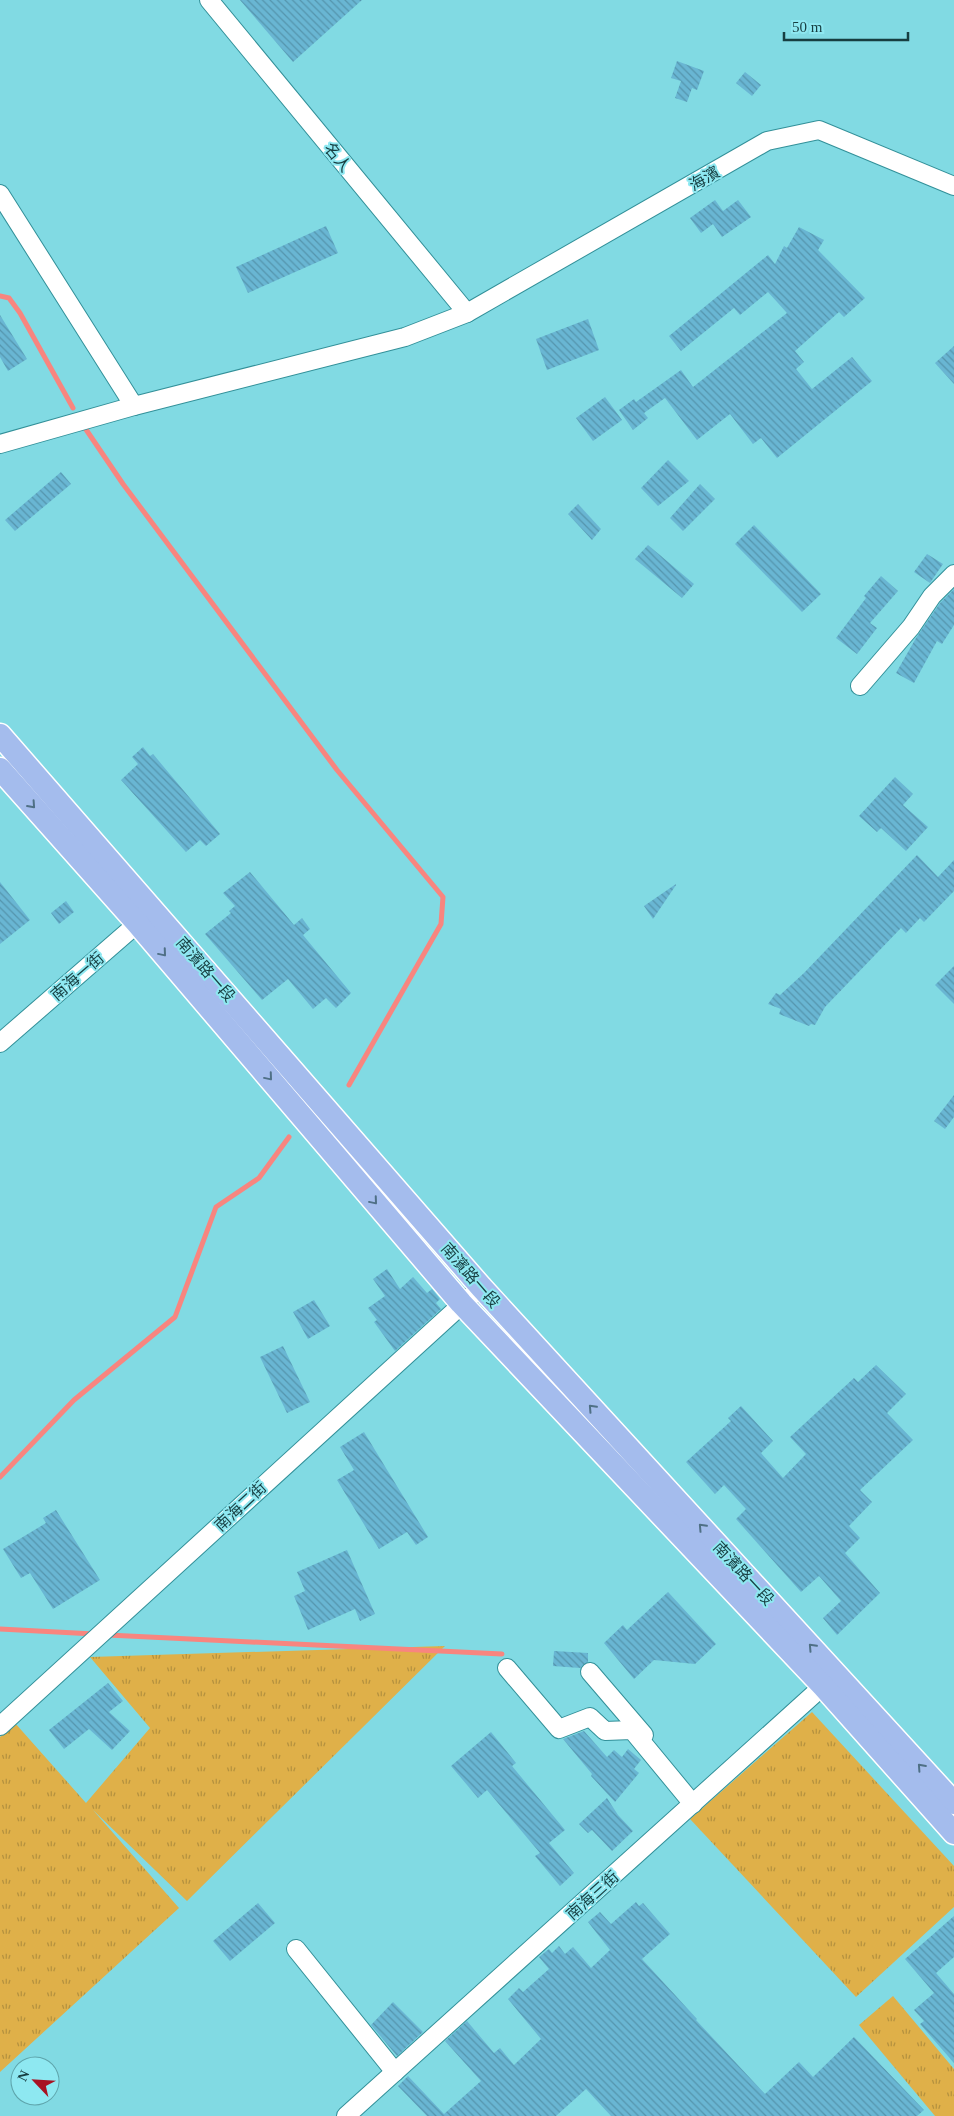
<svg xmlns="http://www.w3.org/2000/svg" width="954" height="2116" font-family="'Times New Roman','Noto Sans TC',serif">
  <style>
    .grass { fill: url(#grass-tufts) }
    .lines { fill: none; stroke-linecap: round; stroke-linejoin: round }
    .stream { stroke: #f8857f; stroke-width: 5 }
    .building { fill: url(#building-back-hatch) }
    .minor-casing { stroke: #329099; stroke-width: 20 }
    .major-casing { stroke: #fff; stroke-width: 25 }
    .minor { stroke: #fff; stroke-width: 18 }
    .major { stroke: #a4bced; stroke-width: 22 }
    .oneway { stroke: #4f7086 }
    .labels { text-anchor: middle; stroke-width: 4; stroke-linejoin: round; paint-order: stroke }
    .street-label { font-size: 16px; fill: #173e41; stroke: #8ee8f1 }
  </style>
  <defs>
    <pattern id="grass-tufts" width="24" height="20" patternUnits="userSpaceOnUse" patternTransform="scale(1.25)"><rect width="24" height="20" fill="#dfb049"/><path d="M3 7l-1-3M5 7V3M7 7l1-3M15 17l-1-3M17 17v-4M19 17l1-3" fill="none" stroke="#b4913e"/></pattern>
    <pattern id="building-back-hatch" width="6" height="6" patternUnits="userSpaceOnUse" patternTransform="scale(1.25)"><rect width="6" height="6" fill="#69b6d3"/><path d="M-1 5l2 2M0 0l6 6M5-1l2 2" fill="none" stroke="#5595ad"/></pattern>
  </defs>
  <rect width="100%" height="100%" fill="#81dae3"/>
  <g class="grass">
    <path d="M 445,1646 L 187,1901 L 93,1810 L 179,1908 L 0,2072 L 0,1737 L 15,1723 L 86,1803 L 150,1728 L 90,1657 Z"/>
    <path d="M 812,1712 L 954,1866 L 954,1907 L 856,1997 L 690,1819 Z"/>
    <path d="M 893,1996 L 954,2069 L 954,2116 L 935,2116 L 859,2025 Z"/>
  </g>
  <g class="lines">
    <g class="stream">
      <path d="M 0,296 L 9,298 L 20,313 L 73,408"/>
      <path d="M 85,428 L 123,484 L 337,770 L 443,897 L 441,924 L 349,1085"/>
      <path d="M 0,1477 L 74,1400 L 175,1317 L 216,1207 L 259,1178 L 289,1137"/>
      <path d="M 0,1629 L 94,1634"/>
      <path d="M 108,1635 L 502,1654"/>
    </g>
  </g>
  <g class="building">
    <path d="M 240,0 L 362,0 L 293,62 Z"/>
    <path d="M 677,61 L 704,71 L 697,90 L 692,88 L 687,102 L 675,98 L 681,81 L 671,78 Z"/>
    <path d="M 745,72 L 761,85 L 752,96 L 736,83 Z"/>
    <path d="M 715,200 L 723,211 L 738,200 L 751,217 L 722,237 L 713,224 L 701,233 L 690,218 Z"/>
    <path d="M 326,226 L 338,253 L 248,293 L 236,267 Z"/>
    <path d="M 799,227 L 824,240 L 818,250 L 865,298 L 844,317 L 839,312 L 795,351 L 804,362 L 796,369 L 812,389 L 852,357 L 872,381 L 777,458 L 761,438 L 753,444 L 730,414 L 697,440 L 665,398 L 644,413 L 648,418 L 633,430 L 619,410 L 634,399 L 636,402 L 681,370 L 693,387 L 787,313 L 768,292 L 740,315 L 734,308 L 681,351 L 669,336 L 768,255 L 775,264 L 784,246 L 787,248 Z"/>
    <path d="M 0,315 L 27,359 L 8,371 L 0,357 Z"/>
    <path d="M 588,319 L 599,350 L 547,370 L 536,339 Z"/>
    <path d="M 954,346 L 954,384 L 935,363 Z"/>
    <path d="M 605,397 L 622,420 L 593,441 L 576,418 Z"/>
    <path d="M 668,460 L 689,481 L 658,506 L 641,488 Z"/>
    <path d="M 61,472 L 71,484 L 15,531 L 5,520 Z"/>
    <path d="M 700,484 L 715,499 L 683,531 L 670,518 Z"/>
    <path d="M 578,504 L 601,529 L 592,540 L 568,514 Z"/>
    <path d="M 754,525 L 821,594 L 802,612 L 735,544 Z"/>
    <path d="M 648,545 L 694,584 L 682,598 L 635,559 Z"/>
    <path d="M 927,554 L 943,564 L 930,583 L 914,572 Z"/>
    <path d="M 881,576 L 898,591 L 870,623 L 877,628 L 857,654 L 836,638 L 866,598 L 864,596 Z"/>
    <path d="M 954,589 L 954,625 L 942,644 L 937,641 L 914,683 L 896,673 L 916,638 L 940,603 Z"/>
    <path d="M 143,747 L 150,756 L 153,754 L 220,834 L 206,846 L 200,840 L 186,852 L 121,780 L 138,764 L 132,757 Z"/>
    <path d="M 895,777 L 913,794 L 903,805 L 928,827 L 906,851 L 881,828 L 877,832 L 859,816 Z"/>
    <path d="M 917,855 L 938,877 L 954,860 L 954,891 L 924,922 L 920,918 L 906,933 L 901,928 L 825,1007 L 815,1025 L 811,1024 L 809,1026 L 779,1014 L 781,1009 L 768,1004 L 776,993 L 780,995 L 804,973 Z"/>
    <path d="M 250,872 L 294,925 L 302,918 L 310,929 L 303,935 L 351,993 L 336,1008 L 326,998 L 313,1009 L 288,979 L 262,1000 L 205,934 L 231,913 L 229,911 L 235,906 L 223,893 Z"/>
    <path d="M 0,882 L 30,920 L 0,944 Z"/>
    <path d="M 676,884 L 676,885 L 653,919 L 644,906 Z"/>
    <path d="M 66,901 L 74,912 L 59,924 L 51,913 Z"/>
    <path d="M 954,966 L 954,1004 L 935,985 Z"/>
    <path d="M 954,1095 L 954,1117 L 945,1129 L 934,1121 Z"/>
    <path d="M 387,1269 L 400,1289 L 413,1277 L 427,1293 L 432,1289 L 440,1299 L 436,1303 L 441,1309 L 395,1351 L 374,1322 L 377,1320 L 368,1308 L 385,1296 L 373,1279 Z"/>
    <path d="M 314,1300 L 330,1326 L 308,1339 L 293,1312 Z"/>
    <path d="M 283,1346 L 310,1402 L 287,1413 L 260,1357 Z"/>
    <path d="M 876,1365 L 906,1394 L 887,1413 L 913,1440 L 860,1490 L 872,1502 L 849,1526 L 860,1538 L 845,1553 L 880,1593 L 837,1635 L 823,1618 L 841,1601 L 819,1576 L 801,1592 L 736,1519 L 746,1509 L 724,1485 L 715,1494 L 686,1462 L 731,1421 L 728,1418 L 741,1406 L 773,1441 L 761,1453 L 783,1478 L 806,1454 L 790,1437 L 854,1378 L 858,1382 Z"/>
    <path d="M 364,1432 L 428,1537 L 416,1545 L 407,1532 L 379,1549 L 337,1480 L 354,1470 L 340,1447 Z"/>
    <path d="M 56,1510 L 100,1580 L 53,1609 L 30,1573 L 21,1578 L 3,1549 L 46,1523 L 43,1518 Z"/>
    <path d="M 347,1550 L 375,1614 L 360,1621 L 355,1609 L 308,1630 L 294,1596 L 305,1591 L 297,1572 Z"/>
    <path d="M 668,1592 L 716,1644 L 695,1664 L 654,1660 L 634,1679 L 604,1643 L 623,1625 L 627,1630 Z"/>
    <path d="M 554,1651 L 588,1653 L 588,1662 L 580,1668 L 553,1666 Z"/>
    <path d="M 108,1683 L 123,1701 L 109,1712 L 130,1731 L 112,1750 L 89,1729 L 64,1749 L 49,1730 Z"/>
    <path d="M 584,1731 L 607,1757 L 614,1750 L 622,1757 L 628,1749 L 641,1760 L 634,1769 L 639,1773 L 615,1802 L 591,1776 L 592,1774 L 563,1739 Z"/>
    <path d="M 491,1732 L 516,1763 L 512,1766 L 565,1830 L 549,1843 L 574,1873 L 560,1886 L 535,1856 L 540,1853 L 487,1790 L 478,1798 L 451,1766 Z"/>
    <path d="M 607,1798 L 618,1815 L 633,1831 L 612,1851 L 592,1830 L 588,1833 L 579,1824 Z"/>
    <path d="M 636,1902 L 639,1906 L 643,1903 L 670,1934 L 642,1959 L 697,2019 L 696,2020 L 765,2094 L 799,2062 L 813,2077 L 854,2037 L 924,2110 L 917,2116 L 611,2116 L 586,2089 L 556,2116 L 427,2116 L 398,2086 L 408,2076 L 444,2114 L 481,2081 L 445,2041 L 467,2021 L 494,2053 L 500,2048 L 514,2065 L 541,2039 L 508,1999 L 519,1988 L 523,1992 L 549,1969 L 539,1957 L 549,1949 L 552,1953 L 559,1946 L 565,1954 L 573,1947 L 591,1968 L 610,1950 L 588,1922 L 600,1912 L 611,1924 Z"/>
    <path d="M 258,1903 L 275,1923 L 230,1961 L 213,1941 Z"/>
    <path d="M 954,1916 L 954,1957 L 936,1973 L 954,1994 L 954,2063 L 920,2024 L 924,2021 L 914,2010 L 934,1993 L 905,1959 Z"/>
    <path d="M 393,2002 L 423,2032 L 397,2056 L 371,2025 Z"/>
  </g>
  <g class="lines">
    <defs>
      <g id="minor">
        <path d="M 209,0 L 467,313"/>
        <path d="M 0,194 L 134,406"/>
        <path d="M 0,444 L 134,406 L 405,337 L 467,313 L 767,141 L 819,130 L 954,186"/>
        <path d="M 860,686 L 911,627 L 932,596 L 954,574"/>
        <path d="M 0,1043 L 146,916"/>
        <path d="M 507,1668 L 559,1729 L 590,1717 L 605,1731 L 632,1730 L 693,1804"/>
        <path d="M 590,1672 L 644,1735"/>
        <path d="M 0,1726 L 481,1287"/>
        <path d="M 296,1949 L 395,2072"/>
        <path d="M 346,2116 L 833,1677"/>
      </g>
      <g id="major">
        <path d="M 0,735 L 481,1287 L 954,1803"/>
        <path d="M 0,769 L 137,923 L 461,1303 L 823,1686 L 954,1833"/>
      </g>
    </defs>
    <use href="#minor" class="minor-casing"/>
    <use href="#major" class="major-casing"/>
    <use href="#minor" class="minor"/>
    <use href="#major" class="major"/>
  </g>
  <defs><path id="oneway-chevron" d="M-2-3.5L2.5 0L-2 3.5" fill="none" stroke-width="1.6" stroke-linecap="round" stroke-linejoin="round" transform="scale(1.25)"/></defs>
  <g class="oneway">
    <use href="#oneway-chevron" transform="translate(32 805) rotate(48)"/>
    <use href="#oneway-chevron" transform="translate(163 953) rotate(50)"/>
    <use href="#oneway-chevron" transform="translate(269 1077) rotate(50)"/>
    <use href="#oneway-chevron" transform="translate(374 1201) rotate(50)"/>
    <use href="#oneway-chevron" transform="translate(592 1408) rotate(-133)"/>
    <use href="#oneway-chevron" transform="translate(702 1527) rotate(-133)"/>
    <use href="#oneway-chevron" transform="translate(812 1647) rotate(-133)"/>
    <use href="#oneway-chevron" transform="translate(921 1767) rotate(-132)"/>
  </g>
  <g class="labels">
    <g class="street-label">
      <text transform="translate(338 157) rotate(51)" y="6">名人</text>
      <text transform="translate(704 178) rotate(-30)" y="6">海濱</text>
      <text transform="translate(206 969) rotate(49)" y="6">南濱路一段</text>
      <text transform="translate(77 976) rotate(-41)" y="6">南海一街</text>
      <text transform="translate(471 1275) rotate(49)" y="6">南濱路一段</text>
      <text transform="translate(240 1506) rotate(-43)" y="6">南海二街</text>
      <text transform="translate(744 1573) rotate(47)" y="6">南濱路一段</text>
      <text transform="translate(592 1895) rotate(-42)" y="6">南海三街</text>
    </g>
  </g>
  <g transform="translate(35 2081) rotate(295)"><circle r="24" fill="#8ee8f1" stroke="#5ea4ab"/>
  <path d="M0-4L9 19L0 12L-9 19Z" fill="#a81222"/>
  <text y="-8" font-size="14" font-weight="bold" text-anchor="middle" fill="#173e41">N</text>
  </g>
  <path d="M784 32v8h124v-8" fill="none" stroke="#173e41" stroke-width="2.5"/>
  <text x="792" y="32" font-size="15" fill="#173e41" stroke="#8ee8f1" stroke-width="4" paint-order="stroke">50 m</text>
</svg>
